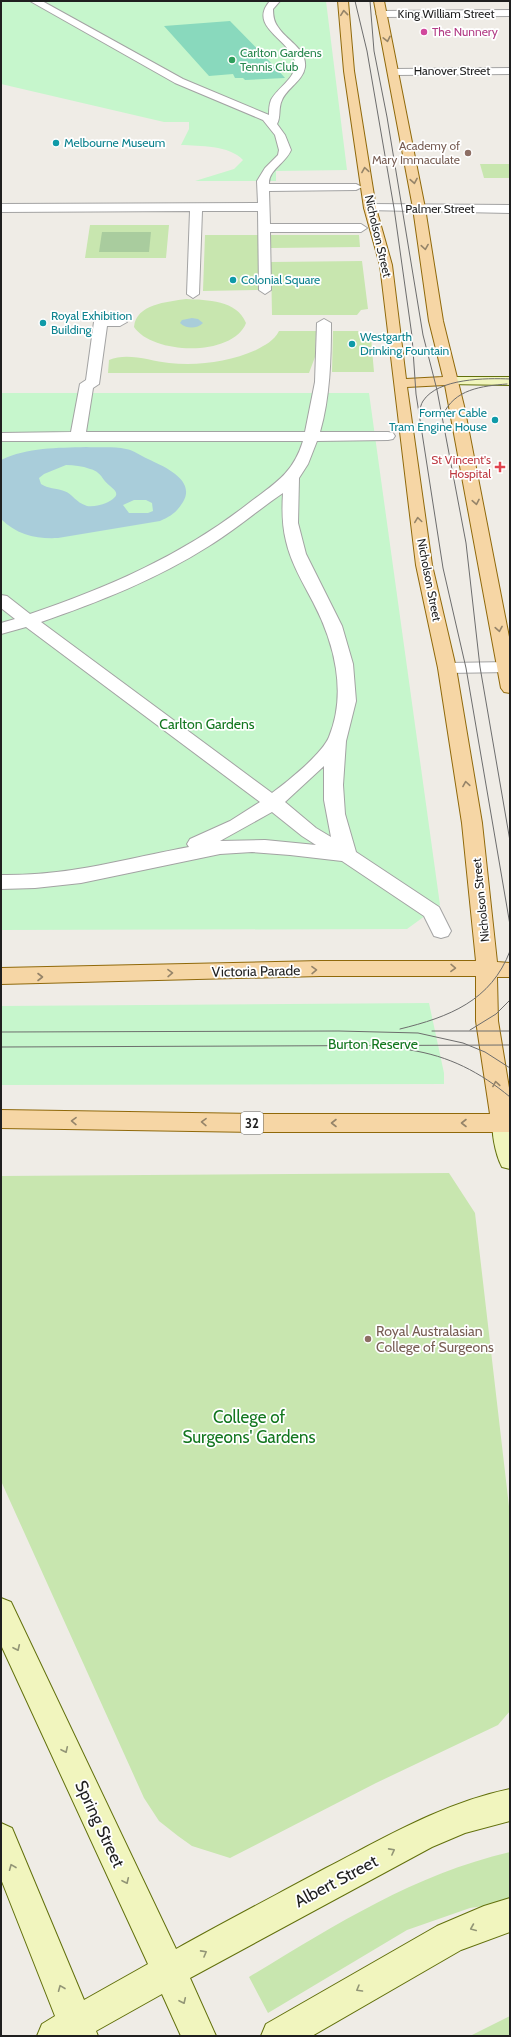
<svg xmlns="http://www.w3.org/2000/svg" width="511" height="2037" font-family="Cabin,sans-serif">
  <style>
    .grass { fill: #c8e6af }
    .forest { fill: #a9cc9e }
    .park { fill: #c6f6cc }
    .pitch { fill: #89d9bd }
    .water { fill: #a9cdda; fill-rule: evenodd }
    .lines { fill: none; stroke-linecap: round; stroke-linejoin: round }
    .street-casing { stroke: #a3a3a3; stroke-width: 2 }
    .secondary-casing { stroke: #62700c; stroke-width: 2 }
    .primary-casing { stroke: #90690a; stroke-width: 2 }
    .street { fill: #fff; fill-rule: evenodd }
    .secondary { fill: #f1f5be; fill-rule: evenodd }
    .primary { fill: #f6d6a5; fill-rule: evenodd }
    .tram { stroke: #6d6d6d; stroke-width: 1 }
    .oneway { stroke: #958469 }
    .oneway2 { stroke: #929576 }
    .hotel-dot { fill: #d1479c; stroke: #fff; stroke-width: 1.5 }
    .leisure-dot { fill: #2e9e5b; stroke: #fff; stroke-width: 1.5 }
    .culture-dot { fill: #0f9aa8; stroke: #fff; stroke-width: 1.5 }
    .education-dot { fill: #8d6e63; stroke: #fff; stroke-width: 1.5 }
    .health-dot { fill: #e0444e; stroke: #fff; stroke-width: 1.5 }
    .labels { text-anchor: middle; stroke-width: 3.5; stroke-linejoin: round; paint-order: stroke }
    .far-street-label { font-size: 12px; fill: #1f1f1f; stroke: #fff }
    .far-hotel-label { font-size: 12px; fill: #b23c85; stroke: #fff; text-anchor: start }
    .far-leisure-label { font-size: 12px; fill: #27864d; stroke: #fff; text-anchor: start }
    .far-culture-label { font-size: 12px; fill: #0d838f; stroke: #fff; text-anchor: start }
    .far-education-label { font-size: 12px; fill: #785e54; stroke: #fff; text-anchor: end }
    .far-health-label { font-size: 12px; fill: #be3a42; stroke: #fff; text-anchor: end }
    .shield { fill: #fff; stroke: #626262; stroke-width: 1 }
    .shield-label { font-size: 13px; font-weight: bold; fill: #1f1f1f }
    .park-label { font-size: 14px; fill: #13771f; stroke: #fff }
    .street-label { font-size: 14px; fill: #1f1f1f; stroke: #fff }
    .education-label { font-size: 14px; fill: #785e54; stroke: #fff; text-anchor: start }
    .near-park-label { font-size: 17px; fill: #13771f; stroke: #fff }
    .near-street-label { font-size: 17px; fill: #1f1f1f; stroke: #fff }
  </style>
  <rect width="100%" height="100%" fill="#efece6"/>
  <g class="grass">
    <path d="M 480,164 L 510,164 L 510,178 L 484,178 Z"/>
    <path d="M 90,225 L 169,225 L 166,258 L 85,258 Z"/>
    <path d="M 205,235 L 260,235 L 261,290 L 203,291 Z"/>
    <path d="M 270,235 L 359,235 L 360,247 L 271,248 Z"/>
    <path d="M 362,261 L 368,309 L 361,310 L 357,315 L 272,315 L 271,262 Z"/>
    <path d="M 186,299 C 207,300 237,300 246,323 C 233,357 153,355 134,327 C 136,304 167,302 186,299 Z"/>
    <path d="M 279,331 L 316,331 L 315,357 L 309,373 L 108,373 L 109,360 C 128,352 150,361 169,363 C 198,366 229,362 256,350 C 265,345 274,341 279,331 Z"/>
    <path d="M 333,331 L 358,331 L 360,335 L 371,338 L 374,372 L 332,372 Z"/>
    <path d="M 449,1173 L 475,1213 L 510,1515 L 510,1711 L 498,1725 L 376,1783 L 230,1858 L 192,1846 L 178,1836 L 159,1821 L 144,1798 L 1,1481 L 1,1176 Z"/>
    <path d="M 510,1852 L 510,1902 L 470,1908 L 407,1930 L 268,2013 L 249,1977 C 334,1926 412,1875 510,1852 Z"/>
    <path d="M 510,2016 L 510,2036 L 470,2036 Z"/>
  </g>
  <path class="forest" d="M 102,232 L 151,232 L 149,252 L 99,252 Z"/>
  <g class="park">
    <path d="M 1,1 L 326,1 L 347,170 L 276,171 L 276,181 L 195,181 L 234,169 L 243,160 C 229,145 200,146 181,145 L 189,129 L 189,122 L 164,122 L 1,84 Z"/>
    <path d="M 1,393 L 369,393 L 440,905 L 407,929 L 1,930 Z"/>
    <path d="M 429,1003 L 444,1073 L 444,1084 L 1,1085 L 1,1006 Z"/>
  </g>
  <path class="pitch" d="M 230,21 L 278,70 L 285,78 L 245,80 L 243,78 L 235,78 L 233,74 L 209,76 L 164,26 Z"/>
  <g class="water">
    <path d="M 192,318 L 198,319 L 203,323 C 197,329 186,329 180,323 L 182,320 Z"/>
    <path d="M 86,447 C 98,448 113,446 126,449 C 133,450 141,456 148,459 C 165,467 196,480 183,502 C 176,513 171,516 160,521 L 58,538 C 36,539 17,535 1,519 L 1,460 C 28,447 57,448 86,447 ZM 66,465 C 74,465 82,466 90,469 C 96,470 101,475 104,480 C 112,490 126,493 106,503 C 101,505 93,507 87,506 C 75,502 73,494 64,491 C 56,488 48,489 41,484 L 39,478 L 44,474 ZM 134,500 L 146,500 L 152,503 L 153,511 L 148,513 L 129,513 L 123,505 Z"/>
  </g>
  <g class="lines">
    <defs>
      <g id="street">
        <path d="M 30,1 L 42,1 L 183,79 L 269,115 C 269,110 269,105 271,100 C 278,87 297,78 295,62 C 291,40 247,27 270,1 L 280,1 L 273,9 C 273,16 274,22 278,27 C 286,40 307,49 305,67 C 303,81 287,88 282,100 C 278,108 281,117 277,124 L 285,135 L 291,150 C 286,163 268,170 269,184 L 356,184 L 362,187 L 356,190 L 269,191 L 270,224 L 361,224 L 367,228 L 361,232 L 270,232 L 271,290 L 265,294 L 259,290 L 258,211 L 202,211 L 199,294 L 193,298 L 187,294 L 190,211 L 1,212 L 1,204 L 258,203 L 257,181 L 265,168 L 278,155 L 279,150 L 275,135 L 263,120 L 175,83 Z"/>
        <path d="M 510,10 L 510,16 L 381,17 L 376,14 L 381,11 Z"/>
        <path d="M 510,68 L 510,74 L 394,75 L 389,72 L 394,69 Z"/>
        <path d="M 370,204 L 510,205 L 510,213 L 366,210 L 364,208 Z"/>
        <path d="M 101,318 L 120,318 L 127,322 L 120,326 L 107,326 L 99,384 L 93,388 L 86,432 L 305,432 L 315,382 L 317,323 L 324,319 L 331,323 C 331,359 330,397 320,432 L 388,432 L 393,433 L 395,436 L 393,439 L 388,440 L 317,441 L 308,464 L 299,478 L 298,523 L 306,554 L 342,626 L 353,664 L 356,701 L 346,741 L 343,785 L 345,814 L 356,852 L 439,907 L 451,931 L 448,936 L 441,938 L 434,936 L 424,916 L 342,861 L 290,855 L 252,852 L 220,854 L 81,883 L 35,888 L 1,889 L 1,875 C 70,876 123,859 189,847 L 187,844 L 190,839 L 230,821 L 260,802 L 26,627 L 1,634 L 1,623 L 15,619 L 1,608 L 1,595 L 7,596 L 30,614 C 109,587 183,555 249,503 C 274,484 293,474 303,441 L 1,441 L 1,433 L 71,432 L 80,384 L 86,380 L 94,322 ZM 283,493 C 282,509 282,525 286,541 C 291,563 303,583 313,602 C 335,644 347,693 329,737 C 322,754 287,782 272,793 L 41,622 C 99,602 157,579 209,546 C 235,530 258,510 283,493 ZM 324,766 L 324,800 L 331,837 L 316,828 L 285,802 ZM 272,812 L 302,836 L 316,845 L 265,840 L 220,841 Z"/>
        <path d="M 510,662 L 510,672 L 447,673 L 441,672 L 438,668 L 441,664 L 447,663 Z"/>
      </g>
      <g id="secondary">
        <path d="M 450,377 L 510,377 L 510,385 L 445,384 L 443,381 L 445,378 Z"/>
        <path d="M 503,1114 L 510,1116 L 510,1169 L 502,1167 C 496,1156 489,1127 495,1117 Z"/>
        <path d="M 1,1598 L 11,1602 L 176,1949 C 226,1921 276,1895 326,1868 C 386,1837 443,1803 510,1789 L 510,1821 L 465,1833 L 432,1847 L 190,1978 L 216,2036 L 181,2036 L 162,1994 L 96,2031 L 98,2036 L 37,2036 L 42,2024 L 55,2016 L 1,1879 L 1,1823 L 12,1828 L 84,2000 L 148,1964 L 1,1645 Z"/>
        <path d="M 510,1898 L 510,1932 L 461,1950 L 312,2036 L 261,2036 L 266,2024 L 437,1926 L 484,1906 Z"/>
      </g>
      <path id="primary" d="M 338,1 L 348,1 L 354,71 L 376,208 L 392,265 L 406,379 L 443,377 L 429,321 L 413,208 L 374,1 L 384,1 L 425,208 L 443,321 L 464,406 L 510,642 L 510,693 L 504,692 L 501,688 L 445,385 L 407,387 L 432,565 L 456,668 L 482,823 L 497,962 L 510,963 L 510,977 L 497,977 L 498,1021 L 510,1094 L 510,1132 L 261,1132 L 1,1128 L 1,1110 L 261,1114 L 490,1114 L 476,1021 L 476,976 L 320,976 L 1,984 L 1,968 L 320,961 L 476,961 L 462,823 L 438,668 L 416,565 L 380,265 L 364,208 L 344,71 Z"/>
    </defs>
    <use href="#street" class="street-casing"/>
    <use href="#secondary" class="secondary-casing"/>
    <use href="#primary" class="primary-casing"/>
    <use href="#street" class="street"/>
    <use href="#secondary" class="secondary"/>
    <use href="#primary" class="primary"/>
    <g class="tram">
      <path d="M 355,1 L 367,51 L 394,208 L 412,336 L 416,394 L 443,568 L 466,668 L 510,925"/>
      <path d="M 370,1 L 374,51 L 387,117 L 423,335 L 437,390 L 466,543 L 480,667 L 510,841"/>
      <path d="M 419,413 C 420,409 421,404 423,401 C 438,378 486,378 510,379"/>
      <path d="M 443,415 C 454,389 482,386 507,384"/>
      <path d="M 400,1029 C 449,1017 491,1001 510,951"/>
      <path d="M 470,1030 L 496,1014 L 510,1000"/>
      <path d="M 432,1031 L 510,1031"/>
      <path d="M 1,1032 L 339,1031 L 418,1033 L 463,1043 L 485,1052 L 510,1068"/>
      <path d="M 1,1047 L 510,1045"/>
      <path d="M 410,1050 C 449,1056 480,1072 510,1097"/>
    </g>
  </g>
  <defs><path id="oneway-chevron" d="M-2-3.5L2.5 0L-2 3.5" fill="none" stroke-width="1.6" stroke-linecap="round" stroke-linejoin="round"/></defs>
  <g class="oneway">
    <use href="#oneway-chevron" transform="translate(344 13) rotate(-96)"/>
    <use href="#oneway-chevron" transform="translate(387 39) rotate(78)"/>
    <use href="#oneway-chevron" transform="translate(365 170) rotate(-99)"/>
    <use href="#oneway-chevron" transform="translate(414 181) rotate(80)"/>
    <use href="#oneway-chevron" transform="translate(425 247) rotate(81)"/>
    <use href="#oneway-chevron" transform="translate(476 502) rotate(79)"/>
    <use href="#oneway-chevron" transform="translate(418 520) rotate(-98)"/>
    <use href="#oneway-chevron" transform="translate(499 629) rotate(80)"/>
    <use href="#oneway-chevron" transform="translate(466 784) rotate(-99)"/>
    <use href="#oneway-chevron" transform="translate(453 968) rotate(1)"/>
    <use href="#oneway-chevron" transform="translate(314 970) rotate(-1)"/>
    <use href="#oneway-chevron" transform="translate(170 973) rotate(-1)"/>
    <use href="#oneway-chevron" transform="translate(40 977)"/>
    <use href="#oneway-chevron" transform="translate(496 1084) rotate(-99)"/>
    <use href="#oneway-chevron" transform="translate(74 1121) rotate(-179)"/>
    <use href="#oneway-chevron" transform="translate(204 1122) rotate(-179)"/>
    <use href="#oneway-chevron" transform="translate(334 1123) rotate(-180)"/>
    <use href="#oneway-chevron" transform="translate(464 1123) rotate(180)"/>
  </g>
  <g class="oneway2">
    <use href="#oneway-chevron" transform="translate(17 1648) rotate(65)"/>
    <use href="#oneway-chevron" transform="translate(65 1750) rotate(65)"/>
    <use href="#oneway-chevron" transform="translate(392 1851) rotate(-28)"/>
    <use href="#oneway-chevron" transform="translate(12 1867) rotate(-112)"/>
    <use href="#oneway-chevron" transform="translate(126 1881) rotate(65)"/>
    <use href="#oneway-chevron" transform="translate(473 1928) rotate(157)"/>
    <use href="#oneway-chevron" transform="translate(204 1953) rotate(-29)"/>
    <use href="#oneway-chevron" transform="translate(61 1988) rotate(-112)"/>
    <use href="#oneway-chevron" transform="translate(359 1989) rotate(150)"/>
    <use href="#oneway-chevron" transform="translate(183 2001) rotate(65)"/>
  </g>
  <circle class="hotel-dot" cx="424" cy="32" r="4"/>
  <circle class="leisure-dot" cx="232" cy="60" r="4"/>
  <g class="culture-dot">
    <circle cx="56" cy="143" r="4"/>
    <circle cx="233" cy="280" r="4"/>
    <circle cx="43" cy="323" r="4"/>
    <circle cx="352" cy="344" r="4"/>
    <circle cx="495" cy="420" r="4"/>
  </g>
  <g class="education-dot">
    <circle cx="468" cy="153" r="4"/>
    <circle cx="368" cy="1339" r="4"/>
  </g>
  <path class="health-dot" d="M498 461h4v4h4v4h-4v4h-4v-4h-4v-4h4z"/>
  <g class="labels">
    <g class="far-street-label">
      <text x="446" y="18">King William Street</text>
      <text x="452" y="75">Hanover Street</text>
      <text x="440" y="213">Palmer Street</text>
      <text transform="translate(378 236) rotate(77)" y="4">Nicholson Street</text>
      <text transform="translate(429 580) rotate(79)" y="4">Nicholson Street</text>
      <text transform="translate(481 900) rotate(-96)" y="4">Nicholson Street</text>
    </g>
    <g class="far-hotel-label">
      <text x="432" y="36">The Nunnery</text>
    </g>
    <g class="far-leisure-label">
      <text x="240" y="57">Carlton Gardens<tspan x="240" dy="14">Tennis Club</tspan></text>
    </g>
    <g class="far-culture-label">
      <text x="64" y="147">Melbourne Museum</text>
      <text x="241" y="284">Colonial Square</text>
      <text x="51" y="320">Royal Exhibition<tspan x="51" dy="14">Building</tspan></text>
      <text x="360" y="341">Westgarth<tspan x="360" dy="14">Drinking Fountain</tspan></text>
      <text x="487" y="417" text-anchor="end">Former Cable<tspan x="487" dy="14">Tram Engine House</tspan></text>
    </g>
    <g class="far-education-label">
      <text x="460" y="150">Academy of<tspan x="460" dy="14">Mary Immaculate</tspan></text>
    </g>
    <g class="far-health-label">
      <text x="491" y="464">St Vincent's<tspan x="491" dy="14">Hospital</tspan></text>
    </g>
    <rect class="shield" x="241" y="1112" width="22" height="22" rx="3"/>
    <g class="shield-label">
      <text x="252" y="1128">32</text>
    </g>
    <g class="park-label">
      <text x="207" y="729">Carlton Gardens</text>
      <text x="373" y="1049">Burton Reserve</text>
    </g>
    <g class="street-label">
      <text transform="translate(256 971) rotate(-1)" y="5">Victoria Parade</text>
    </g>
    <g class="education-label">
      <text x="376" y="1336">Royal Australasian<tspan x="376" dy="16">College of Surgeons</tspan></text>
    </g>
    <g class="near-park-label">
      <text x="249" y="1423">College of<tspan x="249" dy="20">Surgeons' Gardens</tspan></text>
    </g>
    <g class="near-street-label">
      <text transform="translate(100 1824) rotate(65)" y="6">Spring Street</text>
      <text transform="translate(336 1881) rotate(-28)" y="6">Albert Street</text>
    </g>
  </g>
  <rect width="511" height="2037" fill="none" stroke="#1f1f1f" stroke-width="4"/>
</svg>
